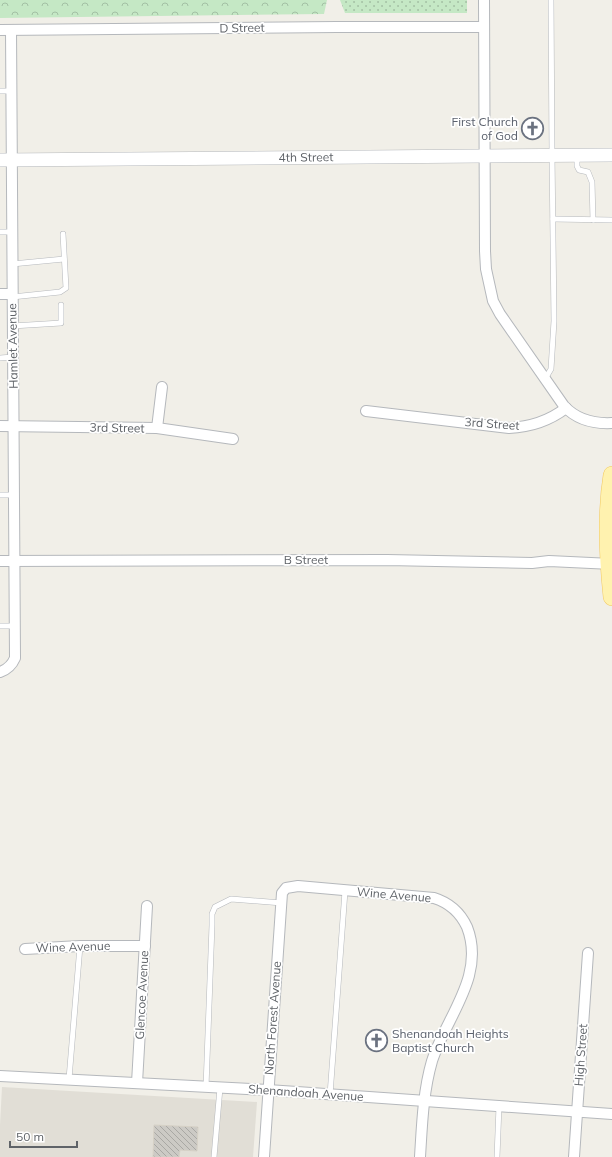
<svg xmlns="http://www.w3.org/2000/svg" width="612" height="1157" font-family="Mulish,sans-serif">
  <style>
    .education { fill: #e1ded6 }
    .green { fill: url(#green-dots) }
    .forest { fill: url(#forest-crowns) }
    .building { fill: url(#building-back-hatch); stroke: #d6d1c6 }
    .lines { fill: none; stroke-linecap: round; stroke-linejoin: round }
    .service-casing { stroke: #b5b8bc; stroke-width: 6 }
    .minor-casing { stroke: #b5b8bc; stroke-width: 12 }
    .tertiary-casing { stroke: #b5b8bc; stroke-width: 14 }
    .primary-casing { stroke: #f2c960; stroke-width: 18 }
    .service { stroke: #fff; stroke-width: 5 }
    .minor { stroke: #fff; stroke-width: 10 }
    .tertiary { stroke: #fff; stroke-width: 13 }
    .primary { stroke: #fff2af; stroke-width: 17 }
    .labels { text-anchor: middle; stroke-width: 3.5; stroke-linejoin: round; paint-order: stroke }
    .street-label { font-size: 12px; fill: #5f6368; stroke: #fff }
    .worship-label { font-size: 12px; fill: #5b616d; stroke: #fff; text-anchor: end }
  </style>
  <defs>
    <pattern id="green-dots" width="8" height="8" patternUnits="userSpaceOnUse"><rect width="8" height="8" fill="#c5e8c5"/><path d="M2 2h.1M6 6h.1" fill="none" stroke="#a3c0a4" stroke-width="1.8" stroke-linecap="round"/></pattern>
    <pattern id="forest-crowns" width="20" height="18" patternUnits="userSpaceOnUse"><rect width="20" height="18" fill="#c5e8c5"/><path d="M2 6a3 3 0 1 1 6 0M12 15a3 3 0 1 1 6 0" fill="none" stroke="#a3c0a4"/></pattern>
    <pattern id="building-back-hatch" width="6" height="6" patternUnits="userSpaceOnUse"><rect width="6" height="6" fill="#cccac5"/><path d="M-1 5l2 2M0 0l6 6M5-1l2 2" fill="none" stroke="#a9a8a4"/></pattern>
  </defs>
  <rect width="100%" height="100%" fill="#f1efe8"/>
  <path class="education" d="M 2,1087 L 257,1102 L 253,1157 L 0,1157 L 0,1125 Z"/>
  <path class="green" d="M 340,0 L 467,0 L 467,13 L 345,13 Z"/>
  <path class="forest" d="M 0,0 L 327,0 L 324,14 L 0,18 Z"/>
  <path class="building" d="M 154,1125 L 198,1127 L 197,1151 L 180,1150 L 179,1157 L 153,1157 Z"/>
  <g class="lines">
    <defs>
      <g id="service">
        <path d="M 0,91 L 11,91"/>
        <path d="M 577,156 L 577,166 L 579,170 L 588,172 L 592,182 L 593,220"/>
        <path d="M 553,219 L 612,220"/>
        <path d="M 0,232 L 12,232"/>
        <path d="M 12,264 L 64,259"/>
        <path d="M 12,297 L 60,292 L 66,288 L 63,234"/>
        <path d="M 12,326 L 61,323 L 61,305"/>
        <path d="M 0,358 L 13,357"/>
        <path d="M 545,379 L 551,369 L 554,321 L 552,155 L 551,0"/>
        <path d="M 0,495 L 14,495"/>
        <path d="M 0,626 L 15,626"/>
        <path d="M 69,1079 L 80,946"/>
        <path d="M 206,1087 L 212,925 L 212,914 L 215,907 L 231,899 L 282,903"/>
        <path d="M 330,1095 L 345,891"/>
        <path d="M 214,1157 L 220,1088"/>
        <path d="M 497,1157 L 499,1106"/>
      </g>
      <g id="minor">
        <path d="M 484,0 L 485,251 L 486,269 L 493,301 L 500,314 L 564,406 C 577,420 593,424 612,423"/>
        <path d="M 0,30 L 337,27 L 484,27"/>
        <path d="M 0,294 L 12,294"/>
        <path d="M 366,411 L 509,428 C 531,427 549,421 566,408"/>
        <path d="M 0,426 L 157,428 L 233,439"/>
        <path d="M 157,428 L 162,387"/>
        <path d="M 0,561 L 387,560 L 532,563 L 549,561 L 612,564"/>
        <path d="M 0,672 C 6,670 12,665 15,658 C 15,449 11,240 11,30"/>
        <path d="M 25,949 L 80,946 L 145,946"/>
        <path d="M 0,1076 L 268,1090 L 612,1114"/>
        <path d="M 137,1083 L 147,906"/>
        <path d="M 264,1157 L 282,893 L 286,888 L 298,886 L 434,898 C 450,903 460,912 467,927 C 486,976 446,1017 432,1061 C 423,1092 422,1125 420,1157"/>
        <path d="M 574,1157 L 588,953"/>
      </g>
      <g id="tertiary">
        <path id="s1" d="M 0,160 L 612,155"/>
      </g>
      <path id="primary" d="M 612,475 C 606,512 608,560 612,597"/>
    </defs>
    <use href="#service" class="service-casing"/>
    <use href="#minor" class="minor-casing"/>
    <use href="#tertiary" class="tertiary-casing"/>
    <use href="#primary" class="primary-casing"/>
    <use href="#service" class="service"/>
    <use href="#minor" class="minor"/>
    <use href="#tertiary" class="tertiary"/>
    <use href="#primary" class="primary"/>
  </g>
  <defs>
    <symbol id="church-ring" viewBox="-11 -11 22 22"><circle r="9.5" fill="#fff" stroke="#6b7280" stroke-width="1.5"/><path d="M-1.2-6h2.4v3.5h3.3v2.4h-3.3V6h-2.4V-.1h-3.3v-2.4h3.3Z" fill="#6b7280"/></symbol>
  </defs>
  <g fill-rule="evenodd">
    <use href="#church-ring" x="520" y="116" width="25" height="25"/>
    <use href="#church-ring" x="364" y="1028" width="25" height="25"/>
  </g>
  <g class="labels">
    <g class="street-label">
      <text transform="translate(242 28) rotate(-1)" y="4">D Street</text>
      <text dy="4" stroke="none"><textPath href="#s1" startOffset="306">4th Street</textPath></text>
      <text transform="translate(13 346) rotate(-91)" y="4">Hamlet Avenue</text>
      <text transform="translate(492 424) rotate(4)" y="4">3rd Street</text>
      <text transform="translate(117 428) rotate(1)" y="4">3rd Street</text>
      <text x="306" y="564">B Street</text>
      <text transform="translate(394 895) rotate(5)" y="4">Wine Avenue</text>
      <text transform="translate(73 947) rotate(-2)" y="4">Wine Avenue</text>
      <text transform="translate(142 995) rotate(-87)" y="4">Glencoe Avenue</text>
      <text transform="translate(273 1018) rotate(-86)" y="4">North Forest Avenue</text>
      <text transform="translate(581 1055) rotate(-86)" y="4">High Street</text>
      <text transform="translate(306 1093) rotate(4)" y="4">Shenandoah Avenue</text>
    </g>
    <g class="worship-label">
      <text x="518" y="126">First Church<tspan x="518" dy="14">of God</tspan></text>
      <text x="392" y="1038" text-anchor="start">Shenandoah Heights<tspan x="392" dy="14">Baptist Church</tspan></text>
    </g>
  </g>
  <path d="M10 1141v6h67v-6" fill="none" stroke="#5f6368" stroke-width="2"/>
  <text x="16" y="1141" font-size="12" fill="#5f6368" stroke="#ffffff" stroke-width="3" paint-order="stroke">50 m</text>
</svg>
